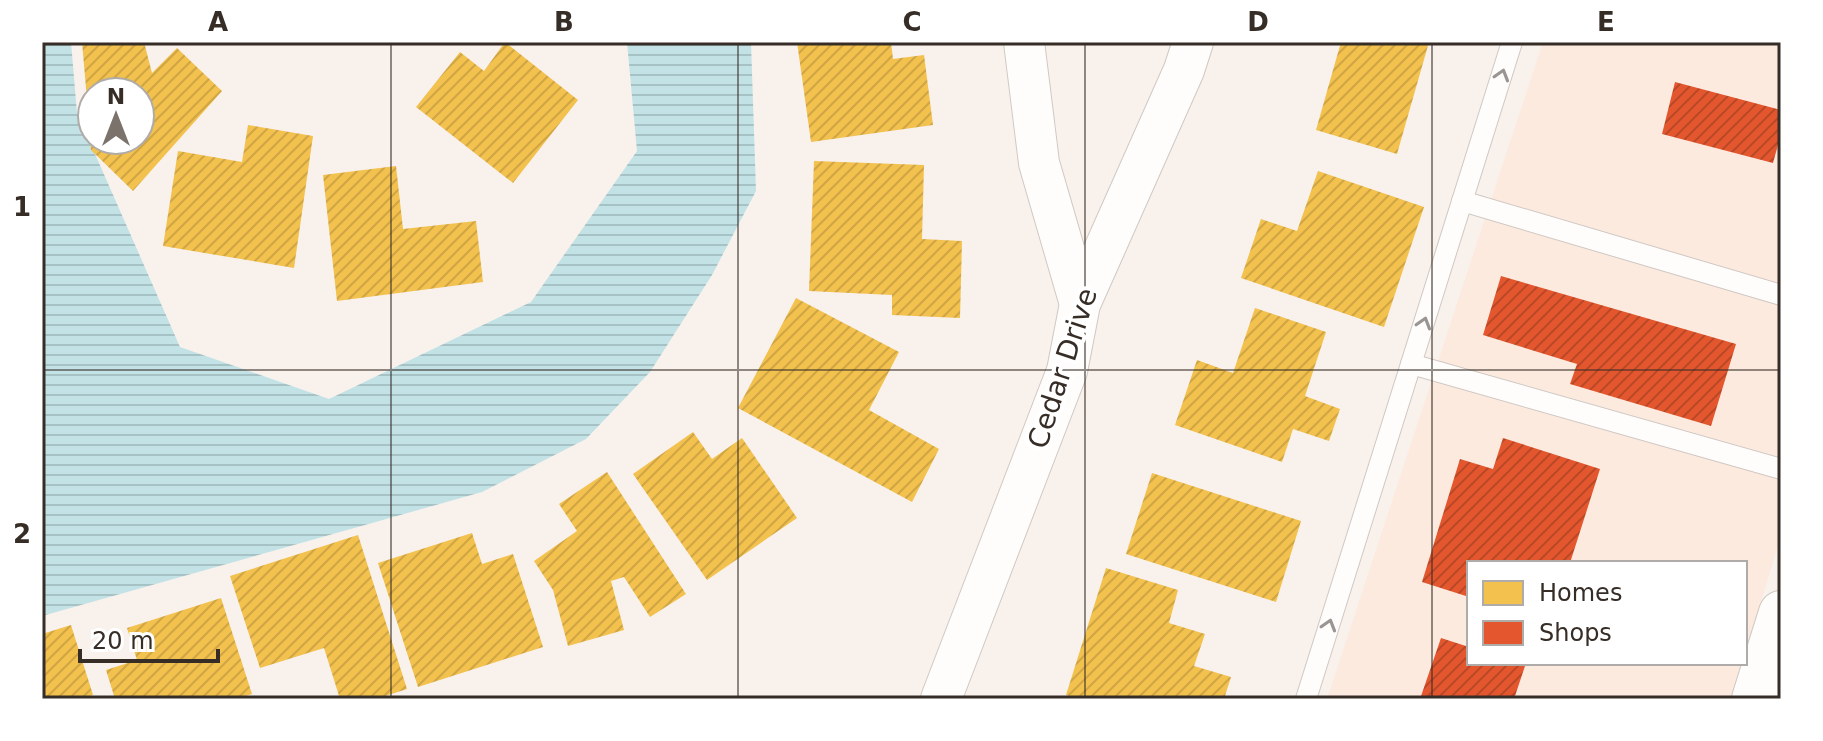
<svg xmlns="http://www.w3.org/2000/svg" width="1823" height="741" font-family="'DejaVu Sans',sans-serif">
  <style>
    .built { fill: #fceadf }
    .water { fill: url(#water-rules) }
    .homes { fill: url(#homes-hatch) }
    .shops { fill: url(#shops-hatch) }
    .lines { fill: none; stroke-linecap: round; stroke-linejoin: round }
    .lane-casing { stroke: #d0c8c3; stroke-width: 22 }
    .street-casing { stroke: #d0c8c3; stroke-width: 42 }
    .secondary-casing { stroke: #d0c8c3; stroke-width: 46 }
    .lane { stroke: #fefdfc; stroke-width: 20 }
    .street { stroke: #fefdfc; stroke-width: 40 }
    .secondary { stroke: #fefdfc; stroke-width: 44 }
    .oneway { stroke: #9a9592 }
    .grid { fill: none; stroke: #372d27; stroke-width: 2; stroke-opacity: 0.55 }
    .labels { text-anchor: middle; stroke-width: 8; stroke-linejoin: round; paint-order: stroke }
    .street-label { font-size: 28px; fill: #372d27; stroke: #fff }
    .neatline { fill: none; stroke: #372d27; stroke-width: 3 }
    .grid-label { font-size: 26px; text-anchor: middle; font-weight: bold; fill: #372d27 }
  </style>
  <defs>
    <pattern id="water-rules" width="6" height="5" patternUnits="userSpaceOnUse" patternTransform="scale(2)"><rect width="6" height="5" fill="#c2e2e6"/><path d="M0 2.5h6" fill="none" stroke="#a7c2c5"/></pattern>
    <pattern id="homes-hatch" width="6" height="6" patternUnits="userSpaceOnUse" patternTransform="scale(2)"><rect width="6" height="6" fill="#f2c14e"/><path d="M-1 1l2-2M0 6l6-6M5 7l2-2" fill="none" stroke="#d0a644"/></pattern>
    <pattern id="shops-hatch" width="6" height="6" patternUnits="userSpaceOnUse" patternTransform="scale(2)"><rect width="6" height="6" fill="#e4572e"/><path d="M-1 1l2-2M0 6l6-6M5 7l2-2" fill="none" stroke="#ba4827"/></pattern>
  </defs>
  <rect width="100%" height="100%" fill="#f9f1ec"/>
  <path class="built" d="M 1543,42 L 1781,42 L 1781,537 L 1745,652 L 1745,563 L 1469,563 L 1469,663 L 1741,663 L 1730,699 L 1327,699 Z"/>
  <path class="water" d="M 42,42 L 71,42 L 77,113 L 180,347 L 329,399 L 531,302 L 637,151 L 627,42 L 751,42 L 756,191 L 712,275 L 650,372 L 586,439 L 482,492 L 42,616 Z"/>
  <g class="homes">
    <path d="M 82,42 L 144,42 L 152,73 L 177,48 L 222,91 L 133,191 L 91,150 L 90,140 L 140,140 L 140,92 L 92,92 L 92,134 L 90,134 Z"/>
    <path d="M 505,42 L 578,100 L 513,183 L 416,107 L 460,52 L 484,71 Z"/>
    <path d="M 797,42 L 891,42 L 893,59 L 924,55 L 933,125 L 811,142 Z"/>
    <path d="M 1341,42 L 1429,42 L 1397,154 L 1316,130 Z"/>
    <path d="M 248,125 L 313,136 L 294,268 L 163,246 L 178,151 L 242,162 Z"/>
    <path d="M 814,161 L 924,165 L 922,239 L 962,241 L 960,318 L 892,315 L 892,295 L 809,291 Z"/>
    <path d="M 396,166 L 403,229 L 476,221 L 483,282 L 337,301 L 323,175 Z"/>
    <path d="M 1318,171 L 1424,207 L 1384,327 L 1241,278 L 1261,219 L 1297,231 Z"/>
    <path d="M 796,298 L 899,352 L 869,410 L 939,449 L 912,502 L 738,408 Z"/>
    <path d="M 1255,308 L 1326,332 L 1305,396 L 1340,409 L 1329,441 L 1293,429 L 1282,462 L 1175,425 L 1197,360 L 1233,373 Z"/>
    <path d="M 693,432 L 712,459 L 742,438 L 797,518 L 707,580 L 633,474 Z"/>
    <path d="M 607,472 L 686,594 L 650,617 L 624,577 L 611,581 L 624,630 L 568,646 L 553,590 L 534,561 L 577,531 L 559,504 Z"/>
    <path d="M 1152,473 L 1301,521 L 1276,602 L 1126,554 Z"/>
    <path d="M 472,533 L 482,564 L 513,554 L 543,647 L 418,687 L 378,563 Z"/>
    <path d="M 358,535 L 407,689 L 376,699 L 340,699 L 324,648 L 260,668 L 230,576 Z"/>
    <path d="M 1106,568 L 1178,590 L 1169,623 L 1205,634 L 1194,666 L 1231,677 L 1224,699 L 1080,699 L 1066,695 Z"/>
    <path d="M 221,598 L 252,694 L 236,699 L 115,699 L 106,670 L 137,660 L 127,628 Z"/>
    <path d="M 71,625 L 93,695 L 82,699 L 42,699 L 42,634 Z"/>
  </g>
  <g class="shops">
    <path d="M 1675,82 L 1781,110 L 1781,134 L 1773,163 L 1662,134 Z"/>
    <path d="M 1501,276 L 1736,344 L 1711,426 L 1570,384 L 1577,364 L 1483,335 Z"/>
    <path d="M 1503,438 L 1600,469 L 1570,563 L 1469,563 L 1469,597 L 1422,582 L 1460,459 L 1493,469 Z"/>
    <path d="M 1441,638 L 1469,647 L 1469,663 L 1515,663 L 1525,666 L 1514,699 L 1420,699 Z"/>
  </g>
  <g class="lines">
    <defs>
      <g id="lane">
        <path d="M 1462,201 L 1781,295"/>
        <path d="M 1411,364 L 1781,469"/>
        <path d="M 1306,699 L 1512,42"/>
      </g>
      <g id="street">
        <path d="M 1024,42 L 1039,163 L 1080,304"/>
        <path d="M 941,699 L 1067,371 L 1080,304 L 1184,70 L 1193,42"/>
      </g>
      <path id="secondary" d="M 1754,699 L 1781,613"/>
    </defs>
    <use href="#lane" class="lane-casing"/>
    <use href="#street" class="street-casing"/>
    <use href="#secondary" class="secondary-casing"/>
    <use href="#lane" class="lane"/>
    <use href="#street" class="street"/>
    <use href="#secondary" class="secondary"/>
  </g>
  <defs><path id="oneway-chevron" d="M-2-3.5L2.5 0L-2 3.5" fill="none" stroke-width="1.6" stroke-linecap="round" stroke-linejoin="round" transform="scale(2)"/></defs>
  <g class="oneway">
    <use href="#oneway-chevron" transform="translate(1502 75) rotate(-73)"/>
    <use href="#oneway-chevron" transform="translate(1424 323) rotate(-73)"/>
    <use href="#oneway-chevron" transform="translate(1329 625) rotate(-73)"/>
  </g>
  <path class="grid" d="M 391,42 L 391,699M 738,42 L 738,699M 1085,42 L 1085,699M 1432,42 L 1432,699M 42,370 L 1781,370"/>
  <g class="labels">
    <g class="street-label">
      <text transform="translate(1062 368) rotate(-72)" y="10">Cedar Drive</text>
    </g>
  </g>
  <rect width="1823" height="741" fill="none" stroke="#ffffff" stroke-width="88"/>
  <rect x="1467" y="561" width="280" height="104" fill="#ffffff" stroke="#afaba9" stroke-width="2"/>
  <rect x="1483" y="581" width="40" height="24" fill="#f2c14e" stroke="#afaba9" stroke-width="2"/>
  <text x="1539" y="601" font-size="24" fill="#372d27">Homes</text>
  <rect x="1483" y="621" width="40" height="24" fill="#e4572e" stroke="#afaba9" stroke-width="2"/>
  <text x="1539" y="641" font-size="24" fill="#372d27">Shops</text>
  <g transform="translate(116 116)"><circle r="38" fill="#ffffff" stroke="#afaba9" stroke-width="2"/>
  <path d="M0-6L14 30L0 20L-14 30Z" fill="#7b726c"/>
  <text y="-12" font-size="22" font-weight="bold" text-anchor="middle" fill="#372d27">N</text>
  </g>
  <path d="M80 649v12h138v-12" fill="none" stroke="#372d27" stroke-width="4"/>
  <text x="92" y="649" font-size="24" fill="#372d27" stroke="#ffffff" stroke-width="6" paint-order="stroke">20 m</text>
  <rect x="44" y="44" width="1735" height="653" class="neatline"/>
  <g class="grid-label">
    <text x="218" y="31">A</text>
    <text x="564" y="31">B</text>
    <text x="912" y="31">C</text>
    <text x="1258" y="31">D</text>
    <text x="1606" y="31">E</text>
    <text x="22" y="216">1</text>
    <text x="22" y="543">2</text>
  </g>
</svg>
